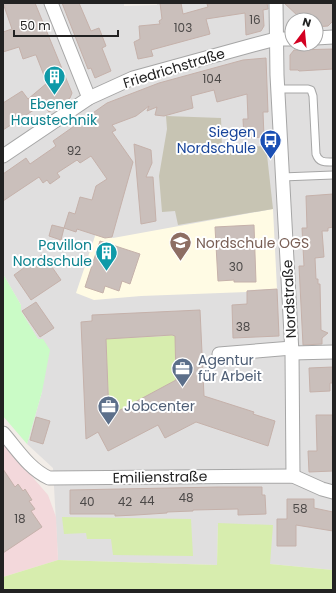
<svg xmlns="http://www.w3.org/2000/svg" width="336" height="593" font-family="Poppins,sans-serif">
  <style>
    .residential { fill: #e0dfdf; fill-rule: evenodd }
    .commercial { fill: #f3d8db }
    .education { fill: #fffbe4 }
    .construction { fill: #c7c4b3 }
    .grass { fill: #d7edae }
    .park { fill: #cafbc6 }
    .building { fill: #cabfbb; stroke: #c5b1aa; fill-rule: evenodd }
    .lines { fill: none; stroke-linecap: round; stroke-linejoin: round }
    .lane-casing { stroke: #a6a6a6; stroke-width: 9 }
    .street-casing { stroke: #a6a6a6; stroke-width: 15 }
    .lane { stroke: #fff; stroke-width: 7 }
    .street { stroke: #fff; stroke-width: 13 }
    .labels { text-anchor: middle; stroke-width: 4; stroke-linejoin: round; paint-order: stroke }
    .number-label { font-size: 12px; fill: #4c4948 }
    .street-label { font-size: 14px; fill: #222; stroke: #fff }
    .culture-label { font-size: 14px; fill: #0d838f; stroke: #fff }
    .transit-label { font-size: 14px; fill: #164399; stroke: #fff; text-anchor: end }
    .education-label { font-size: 14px; fill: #785e54; stroke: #fff; text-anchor: start }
    .service-label { font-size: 14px; fill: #4e5e75; stroke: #fff; text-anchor: start }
  </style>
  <rect width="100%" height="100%" fill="#f2ede8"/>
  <path class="residential" d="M 3,3 L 124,3 L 124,6 L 157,5 L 157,3 L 333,3 L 333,570 L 270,564 L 218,523 L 217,565 L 58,560 L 53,468 L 27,444 L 42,392 L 38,339 L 21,311 L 21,305 L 3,274 ZM 292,20 L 316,20 L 316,44 L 292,44 Z"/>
  <path class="commercial" d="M 3,443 L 48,495 L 56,517 L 58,560 L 3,577 Z"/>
  <path class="education" d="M 273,209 L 277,289 L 247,290 L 247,292 L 141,296 L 94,300 L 76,293 L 96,233 L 113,238 Z"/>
  <path class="construction" d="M 166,116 L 221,118 L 222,148 L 266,146 L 273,209 L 178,225 L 175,211 L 162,212 L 159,176 L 167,129 Z"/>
  <g class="grass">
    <path d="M 172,325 L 172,336 L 175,336 L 176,380 L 105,419 L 100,408 L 109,403 L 106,339 L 167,336 Z"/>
    <path d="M 62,517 L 191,519 L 193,556 L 113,555 L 111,539 L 87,539 L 86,533 L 64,534 Z"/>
    <path d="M 218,523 L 273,525 L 270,564 L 333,570 L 333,590 L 3,590 L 3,577 L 58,560 L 217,565 Z"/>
  </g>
  <path class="park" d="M 3,274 L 21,305 L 21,311 L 38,339 L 43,339 L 50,350 L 42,392 L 27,444 L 3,416 Z"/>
  <g class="building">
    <path d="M 3,3 L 35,3 L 72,93 L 70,98 L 49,112 L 43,104 L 3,130 L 3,103 L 22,91 L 28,99 L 47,83 L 36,55 L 35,55 L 23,59 L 19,47 L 3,52 L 3,32 L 12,29 Z"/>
    <path d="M 62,3 L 79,3 L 91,31 L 99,28 L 106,46 L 102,48 L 111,71 L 95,78 L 91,68 L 88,69 Z"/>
    <path d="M 160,3 L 181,3 L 183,14 L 208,7 L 207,4 L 214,3 L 267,3 L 268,9 L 263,10 L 264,26 L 261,31 L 246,35 L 245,13 L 206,19 L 210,34 L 151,50 L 153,56 L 138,59 L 134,42 L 140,39 L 139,26 L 160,24 L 159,21 L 162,19 Z"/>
    <path d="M 284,3 L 333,3 L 333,21 L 328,26 L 316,27 L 316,20 L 298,20 L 298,16 Z"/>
    <path d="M 333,49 L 333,69 L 299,71 L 298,70 L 290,70 L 290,55 L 294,50 Z"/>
    <path d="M 266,58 L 268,112 L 263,112 L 264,137 L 244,138 L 243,119 L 248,119 L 247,94 L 217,102 L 214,90 L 191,96 L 193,108 L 164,116 L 155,115 L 157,107 L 147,111 L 149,106 L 136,116 L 112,125 L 116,130 L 112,132 L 133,162 L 112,237 L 105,238 L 77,229 L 76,232 L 64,228 L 69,212 L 75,214 L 80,197 L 92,200 L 96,186 L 107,179 L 91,156 L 80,163 L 77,160 L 57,173 L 60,177 L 50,184 L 47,180 L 43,183 L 39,177 L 3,201 L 3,174 L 26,158 L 30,164 L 56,146 L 53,141 L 107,103 L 159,83 L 243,60 Z"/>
    <path d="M 134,144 L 151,150 L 152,163 L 146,177 L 153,177 L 156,221 L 141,224 Z"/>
    <path d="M 333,194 L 333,227 L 328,228 L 328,231 L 322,231 L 324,257 L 315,258 L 316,279 L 318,279 L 318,284 L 320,284 L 321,330 L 328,333 L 322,338 L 322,344 L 303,345 L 299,266 L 304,266 L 302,228 L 307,228 L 306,196 Z"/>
    <path d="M 52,225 L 64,228 L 61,240 L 49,236 Z"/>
    <path d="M 254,225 L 256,282 L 234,282 L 234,280 L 218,281 L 215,227 Z"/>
    <path d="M 100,241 L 140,254 L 130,284 L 122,281 L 119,291 L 105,286 L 103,293 L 85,287 Z"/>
    <path d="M 43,254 L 61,280 L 31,300 L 14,275 Z"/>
    <path d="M 277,289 L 279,336 L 233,338 L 232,305 L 247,304 L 247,291 Z"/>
    <path d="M 36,302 L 54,328 L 40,337 L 22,311 Z"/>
    <path d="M 200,310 L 204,396 L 254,412 L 253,414 L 275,421 L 268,446 L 196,422 L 165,438 L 158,425 L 108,451 L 98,432 L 86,439 L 81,322 L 92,321 L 92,315 ZM 172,335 L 175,336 L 176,380 L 109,416 L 106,339 Z"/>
    <path d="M 333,367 L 333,383 L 330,383 L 330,391 L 310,392 L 309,368 Z"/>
    <path d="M 316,415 L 333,415 L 333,436 L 332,436 L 333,471 L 309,472 L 308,451 L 317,451 Z"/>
    <path d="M 36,417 L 50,421 L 43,444 L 30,440 Z"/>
    <path d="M 3,469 L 15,487 L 18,484 L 23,491 L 25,489 L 32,500 L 29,501 L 35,509 L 31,511 L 42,527 L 3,553 Z"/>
    <path d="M 218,487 L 262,487 L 262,495 L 265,495 L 266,514 L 238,515 L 238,509 L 193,510 L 193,511 L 167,512 L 167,513 L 136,515 L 115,516 L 115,514 L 70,514 L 70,490 Z"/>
    <path d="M 287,499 L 314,499 L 314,508 L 333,512 L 333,531 L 296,525 L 296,546 L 277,546 L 277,519 L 287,519 Z"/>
  </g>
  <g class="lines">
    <defs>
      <g id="lane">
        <path d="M 278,89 L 308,89 L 311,90 L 313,96 L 316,154 C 319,163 325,162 333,162"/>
        <path d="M 282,177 L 333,175"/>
      </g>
      <g id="street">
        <path d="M 51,3 L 89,98"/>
        <path d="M 276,3 L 277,75 L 292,353 L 293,476"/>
        <path d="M 316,38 L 333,37"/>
        <path d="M 3,156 L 89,98 L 133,78 L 253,45 L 276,39 L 292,39"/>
        <path d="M 292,353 L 333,352"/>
        <path d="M 219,354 L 292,348"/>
        <path d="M 3,433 C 17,449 29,469 49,478 L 293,476 L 322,489 L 333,492"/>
      </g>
    </defs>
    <use href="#lane" class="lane-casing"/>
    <use href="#street" class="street-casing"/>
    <use href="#lane" class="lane"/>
    <use href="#street" class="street"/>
  </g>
  <defs>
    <symbol id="building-pin" viewBox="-11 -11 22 30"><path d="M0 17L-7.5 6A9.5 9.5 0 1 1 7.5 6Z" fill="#0f9aa8" stroke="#fff"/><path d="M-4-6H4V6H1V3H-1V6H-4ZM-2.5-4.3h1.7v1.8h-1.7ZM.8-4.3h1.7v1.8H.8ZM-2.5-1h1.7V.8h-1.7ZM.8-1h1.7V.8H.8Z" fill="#fff"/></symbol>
    <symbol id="bus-pin" viewBox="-11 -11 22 30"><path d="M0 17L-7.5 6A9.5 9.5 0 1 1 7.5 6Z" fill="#1a4fb4" stroke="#fff"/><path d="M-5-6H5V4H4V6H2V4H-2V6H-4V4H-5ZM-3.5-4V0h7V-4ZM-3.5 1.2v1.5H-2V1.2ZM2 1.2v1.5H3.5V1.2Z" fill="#fff"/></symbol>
    <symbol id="school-pin" viewBox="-11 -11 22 30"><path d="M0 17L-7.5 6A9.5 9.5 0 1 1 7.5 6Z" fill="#8d6e63" stroke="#fff"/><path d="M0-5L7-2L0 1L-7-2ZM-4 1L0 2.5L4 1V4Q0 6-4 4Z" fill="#fff"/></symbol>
    <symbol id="office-pin" viewBox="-11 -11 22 30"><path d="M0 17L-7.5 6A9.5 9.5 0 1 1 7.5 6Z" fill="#5c6f8a" stroke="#fff"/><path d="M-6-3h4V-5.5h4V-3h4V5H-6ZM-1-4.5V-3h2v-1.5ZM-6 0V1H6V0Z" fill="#fff"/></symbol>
  </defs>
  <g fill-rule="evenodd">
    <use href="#building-pin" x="42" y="64" width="25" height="34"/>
    <use href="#bus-pin" x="258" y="128" width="25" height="34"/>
    <use href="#school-pin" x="168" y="230" width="25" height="34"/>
    <use href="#building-pin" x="94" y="240" width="25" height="34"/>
    <use href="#office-pin" x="170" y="356" width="25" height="34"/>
    <use href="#office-pin" x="96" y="394" width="25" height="34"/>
  </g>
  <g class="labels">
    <g class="number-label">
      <text x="255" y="24">16</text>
      <text x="183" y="32">103</text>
      <text x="212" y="83">104</text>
      <text x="74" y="155">92</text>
      <text x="236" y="271">30</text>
      <text x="243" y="331">38</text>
      <text x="186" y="502">48</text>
      <text x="147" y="505">44</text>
      <text x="87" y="506">40</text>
      <text x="125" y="506">42</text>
      <text x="300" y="513">58</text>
      <text x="20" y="523">18</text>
    </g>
    <g class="street-label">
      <text transform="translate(174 68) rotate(-17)" y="5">Friedrichstraße</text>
      <text transform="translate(289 299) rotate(-93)" y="5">Nordstraße</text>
      <text transform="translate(160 477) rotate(-1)" y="5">Emilienstraße</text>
    </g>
    <g class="culture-label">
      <text x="54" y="109">Ebener<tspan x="54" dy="16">Haustechnik</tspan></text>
      <text x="92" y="250" text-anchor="end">Pavillon<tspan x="92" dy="16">Nordschule</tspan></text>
    </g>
    <g class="transit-label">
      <text x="256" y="137">Siegen<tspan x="256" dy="16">Nordschule</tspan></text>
    </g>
    <g class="education-label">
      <text x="196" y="248">Nordschule OGS</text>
    </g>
    <g class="service-label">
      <text x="198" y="365">Agentur<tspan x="198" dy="16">für Arbeit</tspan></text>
      <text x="124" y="411">Jobcenter</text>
    </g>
  </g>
  <rect width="336" height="593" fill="none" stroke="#222222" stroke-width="8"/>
  <g transform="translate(304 32) rotate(16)"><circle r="19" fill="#ffffff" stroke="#a7a7a7"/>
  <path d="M0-3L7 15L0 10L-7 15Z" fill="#d30021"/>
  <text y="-6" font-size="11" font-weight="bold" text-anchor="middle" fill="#222222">N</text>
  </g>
  <path d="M14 30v6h104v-6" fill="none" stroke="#222222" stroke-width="2"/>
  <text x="20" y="30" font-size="12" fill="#222222" stroke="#ffffff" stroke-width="3" paint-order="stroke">50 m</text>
</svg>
